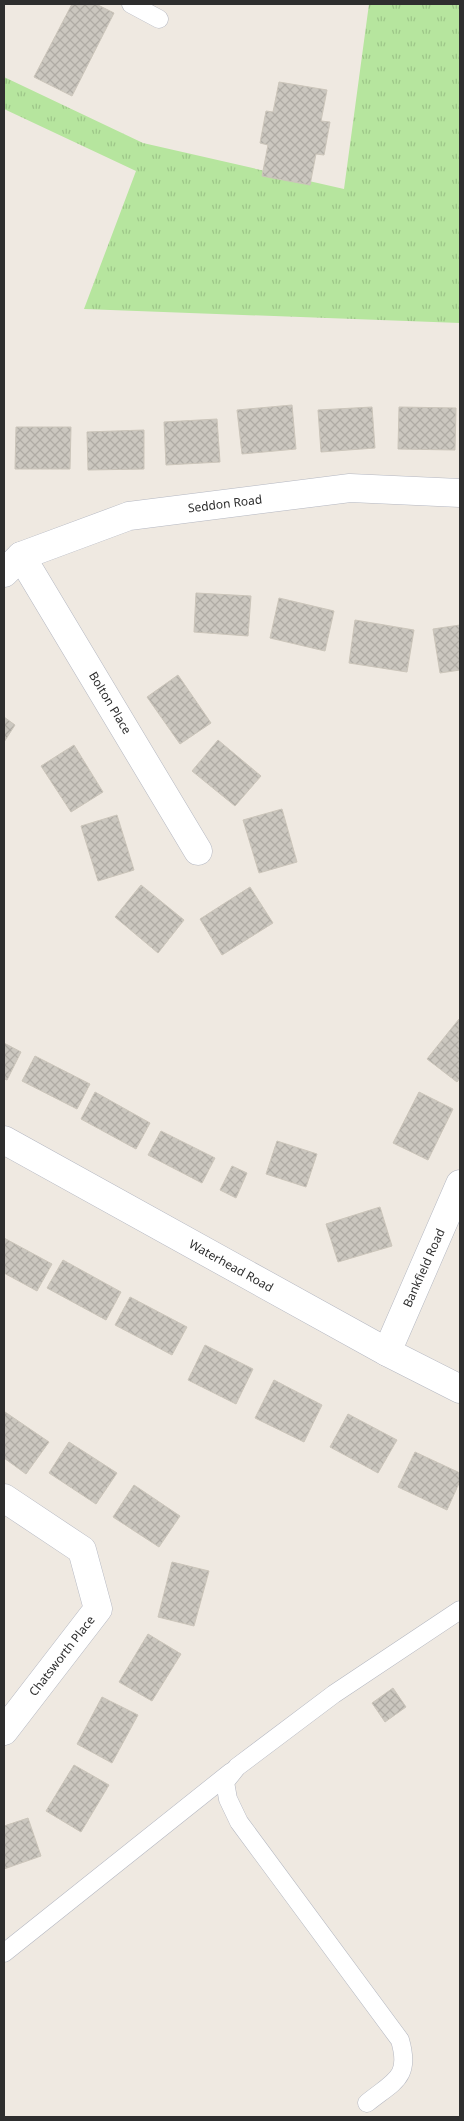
<svg xmlns="http://www.w3.org/2000/svg" width="464" height="2121" font-family="'Noto Sans',sans-serif">
  <style>
    .grass { fill: url(#grass-tufts) }
    .building { fill: url(#building-cross-hatch); stroke: #cbc5ba }
    .lines { fill: none; stroke-linecap: round; stroke-linejoin: round }
    .service-casing { stroke: #b4b7c1; stroke-width: 19 }
    .minor-casing { stroke: #b4b7c1; stroke-width: 29 }
    .tertiary-casing { stroke: #b4b7c1; stroke-width: 29 }
    .service { stroke: #fff; stroke-width: 18 }
    .minor { stroke: #fff; stroke-width: 28 }
    .tertiary { stroke: #fff; stroke-width: 28 }
    .labels { text-anchor: middle; stroke-width: 4; stroke-linejoin: round; paint-order: stroke }
    .street-label { font-size: 12px; fill: #2e2e2e; stroke: #fff }
  </style>
  <defs>
    <pattern id="grass-tufts" width="24" height="20" patternUnits="userSpaceOnUse" patternTransform="scale(1.25)"><rect width="24" height="20" fill="#b6e59e"/><path d="M3 7l-1-3M5 7V3M7 7l1-3M15 17l-1-3M17 17v-4M19 17l1-3" fill="none" stroke="#9dc588"/></pattern>
    <pattern id="building-cross-hatch" width="8" height="8" patternUnits="userSpaceOnUse" patternTransform="scale(1.25)"><rect width="8" height="8" fill="#cbc7bf"/><path d="M0 0l8 8M0 8l8-8" fill="none" stroke="#afaba4"/></pattern>
  </defs>
  <rect width="100%" height="100%" fill="#efe9e1"/>
  <path class="grass" d="M 369,4 L 460,4 L 460,323 L 84,309 L 136,171 L 4,109 L 4,77 L 143,143 L 344,189 Z"/>
  <g class="building">
    <path d="M 72,4 L 96,4 L 114,13 L 72,96 L 34,77 Z"/>
    <path d="M 279,82 L 327,90 L 321,121 L 330,122 L 324,155 L 316,154 L 310,185 L 262,176 L 268,145 L 260,143 L 266,111 L 273,112 Z"/>
    <path d="M 292,405 L 296,449 L 242,454 L 237,410 Z"/>
    <path d="M 372,407 L 375,448 L 321,452 L 318,410 Z"/>
    <path d="M 399,407 L 456,408 L 455,450 L 398,449 Z"/>
    <path d="M 217,419 L 220,462 L 166,465 L 164,422 Z"/>
    <path d="M 16,427 L 71,427 L 70,469 L 15,469 Z"/>
    <path d="M 144,430 L 144,469 L 88,470 L 87,432 Z"/>
    <path d="M 196,593 L 251,596 L 248,636 L 194,632 Z"/>
    <path d="M 279,598 L 334,611 L 325,651 L 270,638 Z"/>
    <path d="M 355,620 L 414,630 L 407,672 L 349,663 Z"/>
    <path d="M 460,625 L 460,670 L 440,673 L 433,629 Z"/>
    <path d="M 178,675 L 211,723 L 180,744 L 147,697 Z"/>
    <path d="M 4,717 L 15,725 L 4,742 Z"/>
    <path d="M 218,740 L 261,776 L 235,806 L 192,771 Z"/>
    <path d="M 74,745 L 103,792 L 71,812 L 41,766 Z"/>
    <path d="M 282,809 L 297,862 L 259,873 L 243,820 Z"/>
    <path d="M 117,815 L 134,870 L 98,881 L 81,826 Z"/>
    <path d="M 141,885 L 184,920 L 158,953 L 115,917 Z"/>
    <path d="M 250,887 L 273,923 L 222,955 L 200,919 Z"/>
    <path d="M 459,1019 L 460,1078 L 457,1082 L 427,1059 Z"/>
    <path d="M 4,1043 L 21,1052 L 7,1080 L 4,1079 Z"/>
    <path d="M 35,1056 L 90,1084 L 77,1109 L 22,1081 Z"/>
    <path d="M 95,1092 L 150,1123 L 136,1149 L 81,1119 Z"/>
    <path d="M 419,1092 L 453,1109 L 428,1160 L 393,1143 Z"/>
    <path d="M 161,1131 L 215,1158 L 202,1183 L 148,1155 Z"/>
    <path d="M 277,1141 L 317,1154 L 306,1187 L 266,1174 Z"/>
    <path d="M 232,1166 L 247,1173 L 236,1198 L 220,1190 Z"/>
    <path d="M 380,1207 L 392,1246 L 338,1262 L 326,1224 Z"/>
    <path d="M 4,1238 L 52,1264 L 37,1291 L 4,1273 Z"/>
    <path d="M 63,1260 L 121,1292 L 106,1320 L 47,1288 Z"/>
    <path d="M 130,1297 L 187,1327 L 172,1355 L 115,1325 Z"/>
    <path d="M 205,1345 L 253,1369 L 236,1404 L 188,1380 Z"/>
    <path d="M 274,1380 L 322,1405 L 304,1442 L 255,1418 Z"/>
    <path d="M 5,1412 L 49,1442 L 26,1474 L 4,1458 L 4,1415 Z"/>
    <path d="M 348,1414 L 397,1440 L 378,1473 L 330,1447 Z"/>
    <path d="M 69,1442 L 117,1473 L 96,1504 L 49,1473 Z"/>
    <path d="M 415,1452 L 460,1473 L 460,1481 L 447,1510 L 398,1487 Z"/>
    <path d="M 134,1485 L 180,1516 L 159,1547 L 113,1517 Z"/>
    <path d="M 172,1562 L 209,1571 L 194,1626 L 158,1617 Z"/>
    <path d="M 148,1634 L 181,1654 L 152,1701 L 119,1682 Z"/>
    <path d="M 393,1688 L 406,1707 L 385,1722 L 372,1703 Z"/>
    <path d="M 102,1697 L 138,1715 L 112,1763 L 77,1744 Z"/>
    <path d="M 74,1765 L 109,1785 L 81,1832 L 46,1811 Z"/>
    <path d="M 28,1818 L 41,1856 L 4,1869 L 4,1826 Z"/>
  </g>
  <g class="lines">
    <defs>
      <g id="service">
        <path d="M 131,4 L 159,19"/>
        <path d="M 4,1953 L 231,1772"/>
        <path d="M 367,2103 C 394,2081 411,2078 400,2040 L 239,1822 L 228,1799 L 225,1782 L 237,1767 L 334,1694 L 460,1610"/>
      </g>
      <g id="minor">
        <path d="M 21,556 L 198,851"/>
        <path d="M 4,573 L 21,556 L 129,516 L 350,488 L 460,493"/>
        <path d="M 387,1352 L 460,1184"/>
        <path d="M 4,1498 L 82,1550 L 98,1609 L 4,1731"/>
      </g>
      <path id="tertiary" d="M 4,1140 L 387,1352 L 460,1389"/>
    </defs>
    <use href="#service" class="service-casing"/>
    <use href="#minor" class="minor-casing"/>
    <use href="#tertiary" class="tertiary-casing"/>
    <use href="#service" class="service"/>
    <use href="#minor" class="minor"/>
    <use href="#tertiary" class="tertiary"/>
  </g>
  <g class="labels">
    <g class="street-label">
      <text transform="translate(225 504) rotate(-7)" y="4">Seddon Road</text>
      <text transform="translate(110 703) rotate(59)" y="4">Bolton Place</text>
      <text transform="translate(231 1266) rotate(29)" y="4">Waterhead Road</text>
      <text transform="translate(424 1268) rotate(-66)" y="4">Bankfield Road</text>
      <text transform="translate(62 1656) rotate(-52)" y="4">Chatsworth Place</text>
    </g>
  </g>
  <rect width="464" height="2121" fill="none" stroke="#2e2e2e" stroke-width="10"/>
</svg>
